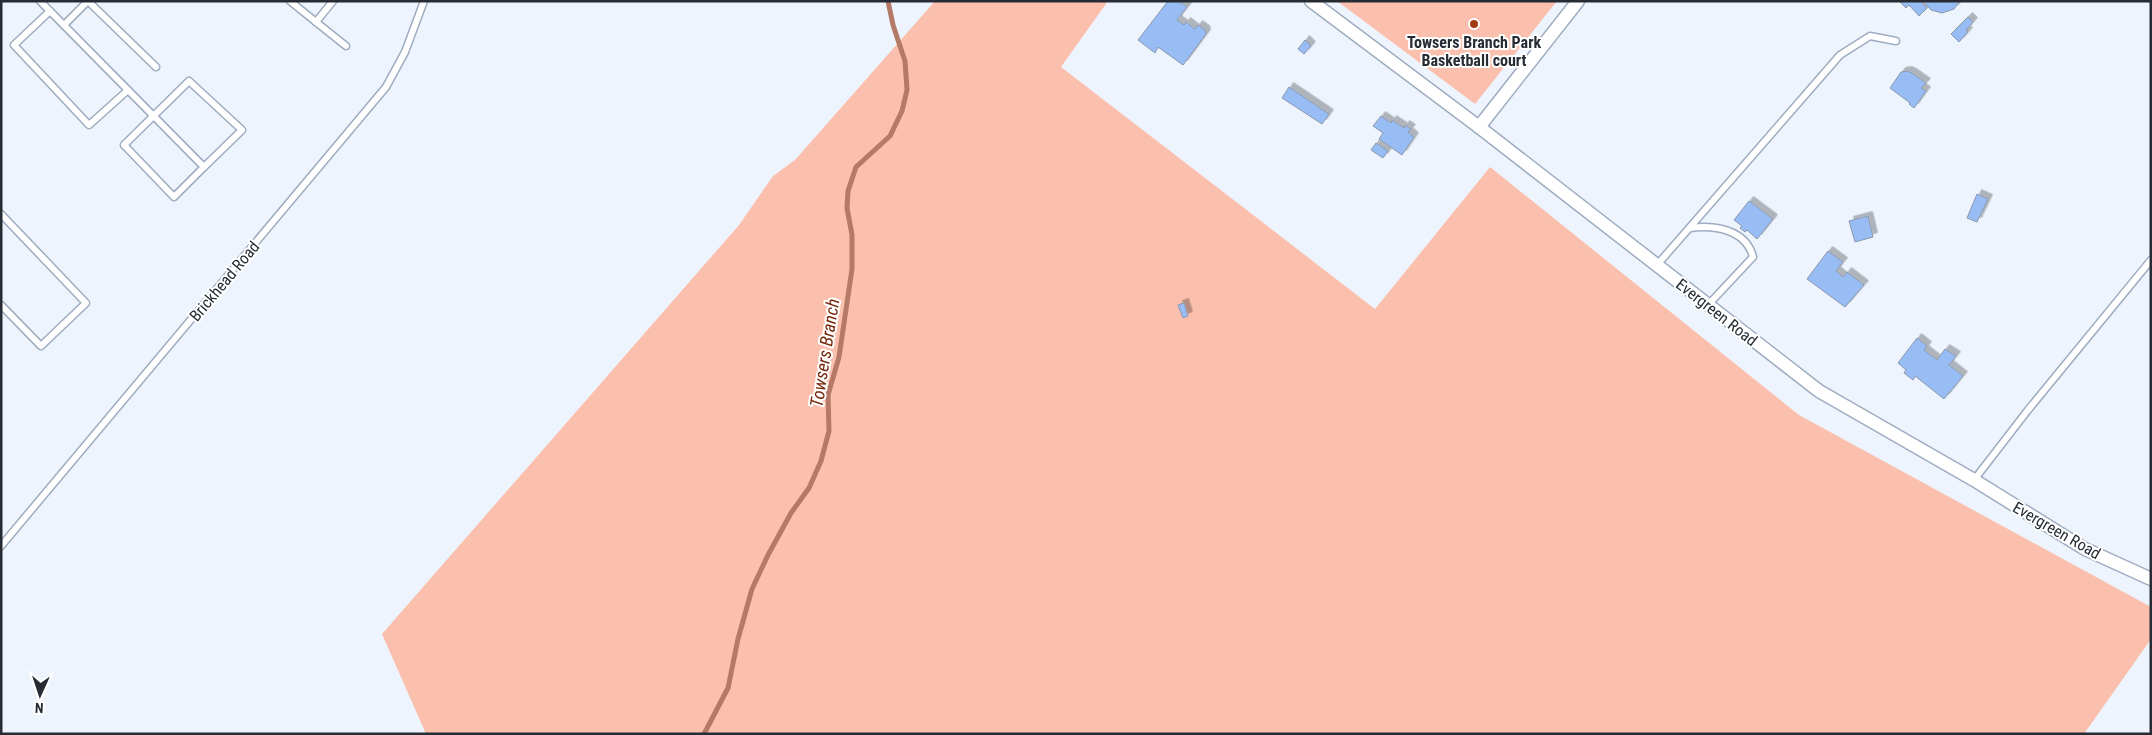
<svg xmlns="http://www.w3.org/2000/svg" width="2152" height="735" font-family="'Roboto Condensed',sans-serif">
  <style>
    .green { fill: #fbc0ad }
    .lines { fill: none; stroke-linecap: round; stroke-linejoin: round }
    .stream { stroke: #b47967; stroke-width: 5 }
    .building { fill: #98bdf5; stroke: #8a97ac; filter: url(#shadow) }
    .lane-casing { stroke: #9eacc1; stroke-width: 9 }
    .street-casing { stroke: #9eacc1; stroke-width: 15 }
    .lane { stroke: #fff; stroke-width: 6 }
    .street { stroke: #fff; stroke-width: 12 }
    .poi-dot { fill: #a13b14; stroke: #fff; stroke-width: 2 }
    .labels { text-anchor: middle; stroke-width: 4; stroke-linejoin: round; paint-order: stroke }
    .poi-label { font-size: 16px; font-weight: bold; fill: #262b34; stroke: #fff }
    .street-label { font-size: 16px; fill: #262b34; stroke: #fff }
    .water-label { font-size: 18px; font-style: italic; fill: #75290c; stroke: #fff }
  </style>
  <defs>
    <filter id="shadow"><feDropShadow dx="4.5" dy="-4.5" stdDeviation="0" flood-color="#0004"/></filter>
  </defs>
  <rect width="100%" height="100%" fill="#eef4fd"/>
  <g class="green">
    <path d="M 935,1 L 1108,1 L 1061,67 L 1375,309 L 1490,167 L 1799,415 L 2151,607 L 2151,639 L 2084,734 L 426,734 L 382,634 L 739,225 L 773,176 L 795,160 Z"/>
    <path d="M 1337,1 L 1557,1 L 1475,104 Z"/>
  </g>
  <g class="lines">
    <path class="stream" d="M 704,734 L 728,688 L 738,639 L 752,589 L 768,555 L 791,513 L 809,488 L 821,461 L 829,431 L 828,395 L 839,357 L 852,269 L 852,235 L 847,208 L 848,191 L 856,167 L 890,136 L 902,111 L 907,90 L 905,61 L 893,25 L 888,1"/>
  </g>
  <g class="building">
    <path d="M 1168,1 L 1179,1 L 1187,7 L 1177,20 L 1184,25 L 1186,22 L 1195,29 L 1198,25 L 1205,30 L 1206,34 L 1183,65 L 1158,47 L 1155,53 L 1138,40 Z"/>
    <path d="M 1899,1 L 1920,1 L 1927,8 L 1919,16 L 1909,5 L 1906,8 Z"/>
    <path d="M 1923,1 L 1960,1 L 1954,9 L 1942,13 L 1931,10 Z"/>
    <path d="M 1968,17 L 1973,22 L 1966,30 L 1968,32 L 1959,42 L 1951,34 Z"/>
    <path d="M 1305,40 L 1311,46 L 1304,54 L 1298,49 Z"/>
    <path d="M 1907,71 L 1912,73 L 1926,83 L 1921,88 L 1926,91 L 1914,108 L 1909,104 L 1910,103 L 1890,88 L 1901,72 Z"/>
    <path d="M 1289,87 L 1329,114 L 1322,124 L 1282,98 Z"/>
    <path d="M 1381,116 L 1391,123 L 1392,120 L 1404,128 L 1405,125 L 1411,129 L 1408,132 L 1414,137 L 1402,155 L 1379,139 L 1383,133 L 1373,126 Z"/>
    <path d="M 1376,143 L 1388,151 L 1383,158 L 1371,150 Z"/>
    <path d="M 1977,194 L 1988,199 L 1977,222 L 1967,218 Z"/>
    <path d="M 1749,201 L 1773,219 L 1757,239 L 1747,230 L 1745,232 L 1740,228 L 1742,226 L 1734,220 Z"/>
    <path d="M 1868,216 L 1873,237 L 1855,242 L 1849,221 Z"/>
    <path d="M 1828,251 L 1843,262 L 1836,271 L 1843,277 L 1847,272 L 1864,285 L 1845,307 L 1807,279 Z"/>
    <path d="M 1184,303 L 1188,316 L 1183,318 L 1178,305 Z"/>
    <path d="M 1917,338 L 1927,346 L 1924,350 L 1937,360 L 1945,349 L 1956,356 L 1949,365 L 1963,376 L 1944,399 L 1915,376 L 1913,380 L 1904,373 L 1906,370 L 1898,363 Z"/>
  </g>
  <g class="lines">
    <defs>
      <g id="lane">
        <path d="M 40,1 C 95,56 149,112 204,167 L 174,197 L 124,145 L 189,81 L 242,130 L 204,167"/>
        <path d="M 88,1 L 156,67"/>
        <path d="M 290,1 L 316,22 L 333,1"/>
        <path d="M 50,11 L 14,45 L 89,125 L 128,90"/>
        <path d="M 316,22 L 346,46"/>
        <path d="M 64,25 L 88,1"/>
        <path d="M 1,214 L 86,303 L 41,346 L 1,305"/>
        <path d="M 1690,228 C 1714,225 1746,229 1753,257 L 1708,305"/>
        <path d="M 1657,265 L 1840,55 L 1870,36 L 1896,41"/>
        <path d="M 1974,480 L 2028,410 L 2151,260"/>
        <path d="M 1,546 L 386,87 L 405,52 L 424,1"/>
      </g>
      <g id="street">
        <path d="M 1311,1 L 1479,127 L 1819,391 L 1974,480 L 2085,549 L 2151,579"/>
        <path d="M 1479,127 L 1578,1"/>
      </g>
    </defs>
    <use href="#lane" class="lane-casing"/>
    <use href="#street" class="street-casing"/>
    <use href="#lane" class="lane"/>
    <use href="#street" class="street"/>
  </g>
  <circle class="poi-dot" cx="1474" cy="24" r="5"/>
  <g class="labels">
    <g class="poi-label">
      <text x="1474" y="48">Towsers Branch Park<tspan x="1474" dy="18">Basketball court</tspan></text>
    </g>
    <g class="street-label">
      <text transform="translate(224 281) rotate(-50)" y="6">Brickhead Road</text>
      <text transform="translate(1717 312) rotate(38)" y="6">Evergreen Road</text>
      <text transform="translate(2057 530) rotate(30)" y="6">Evergreen Road</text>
    </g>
    <g class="water-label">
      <text transform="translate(825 353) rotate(-81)" y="6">Towsers Branch</text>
    </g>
  </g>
  <rect width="2152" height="735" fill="none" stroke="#262b34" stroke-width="5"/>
  <g transform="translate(40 695) rotate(183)" stroke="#ffffff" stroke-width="4" paint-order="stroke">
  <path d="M0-4L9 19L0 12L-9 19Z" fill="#262b34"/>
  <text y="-8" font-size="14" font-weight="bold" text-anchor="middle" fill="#262b34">N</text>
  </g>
</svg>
